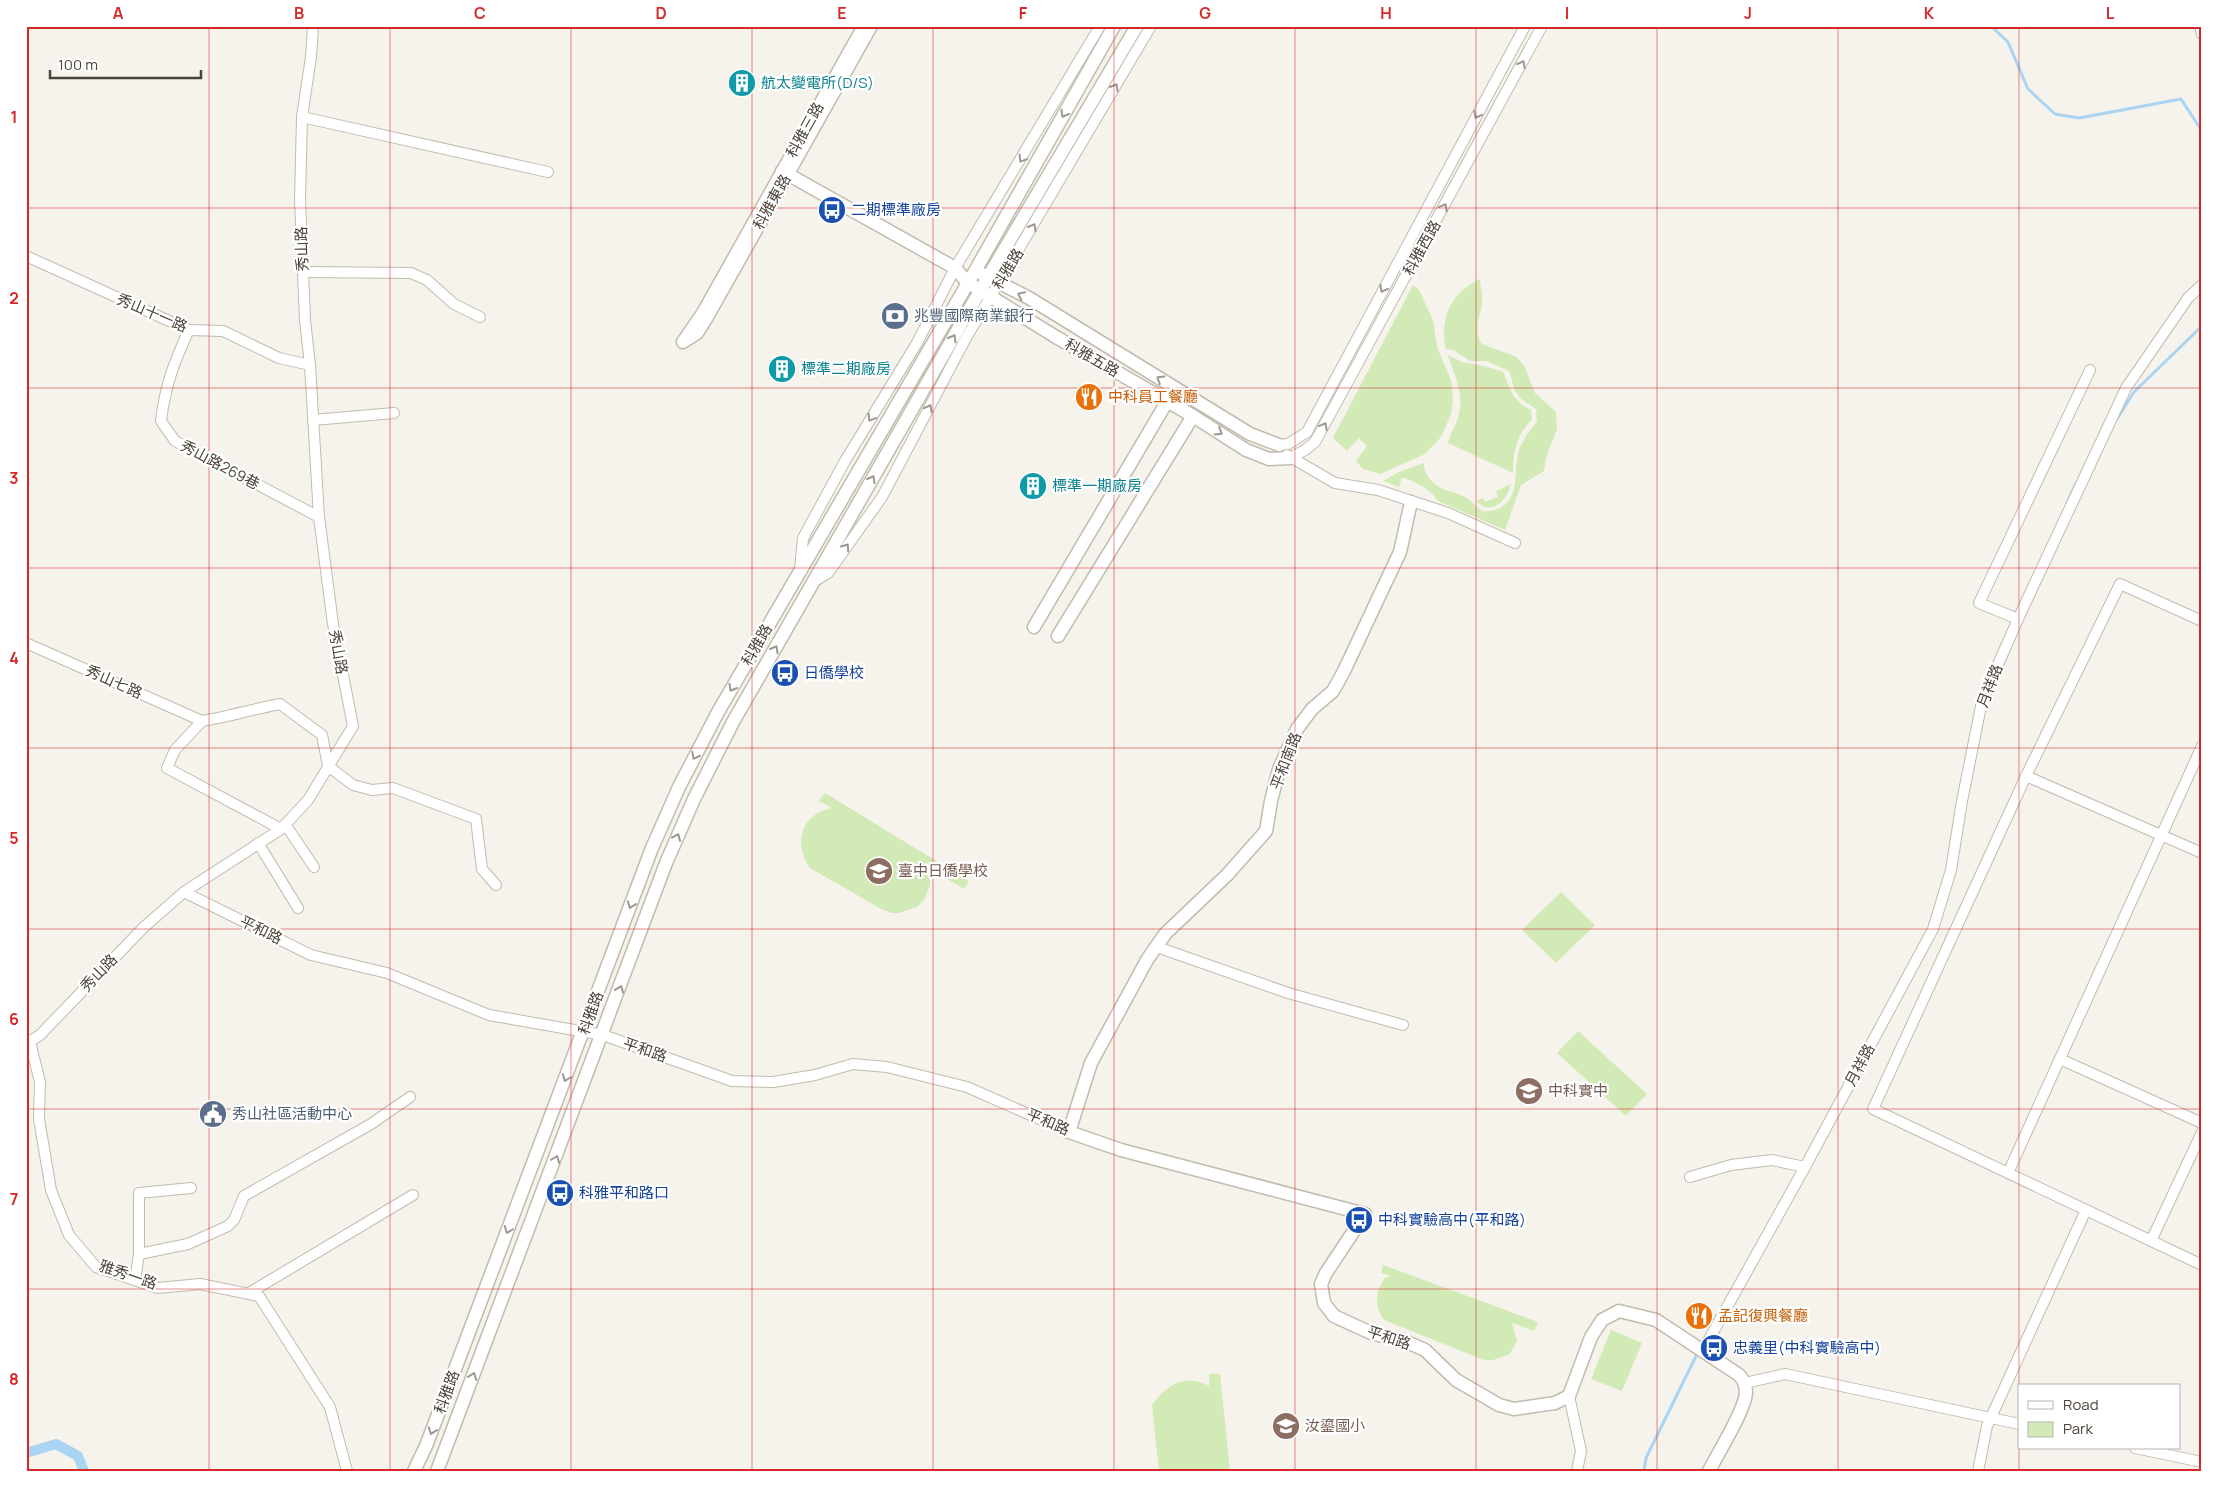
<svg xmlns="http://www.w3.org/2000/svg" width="2228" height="1497" font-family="Manrope,'Noto Sans TC',sans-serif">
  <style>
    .green { fill: #d2eab5 }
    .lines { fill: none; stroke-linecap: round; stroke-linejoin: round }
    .stream { stroke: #a9d4f2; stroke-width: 3 }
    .canal { stroke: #a9d4f2; stroke-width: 10 }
    .minor-casing { stroke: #c2bbae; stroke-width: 12 }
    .tertiary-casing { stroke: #c2bbae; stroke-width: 15 }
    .minor { stroke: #fff; stroke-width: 10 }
    .tertiary { stroke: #fff; stroke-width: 12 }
    .oneway { stroke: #9c9892 }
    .grid { fill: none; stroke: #d62828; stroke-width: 1; stroke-opacity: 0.55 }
    .labels { text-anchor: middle; stroke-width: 4.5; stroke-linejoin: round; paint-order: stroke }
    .culture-label { font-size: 15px; fill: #0d838f; stroke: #fff; text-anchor: start }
    .street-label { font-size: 15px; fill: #4b4439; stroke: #fff }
    .transit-label { font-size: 15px; fill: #164399; stroke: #fff; text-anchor: start }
    .service-label { font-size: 15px; fill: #4e5e75; stroke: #fff; text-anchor: start }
    .food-label { font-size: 15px; fill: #c56008; stroke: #fff; text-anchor: start }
    .education-label { font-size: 15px; fill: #785e54; stroke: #fff; text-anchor: start }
    .neatline { fill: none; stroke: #d62828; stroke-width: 2 }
    .grid-label { font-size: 16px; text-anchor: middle; font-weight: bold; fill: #d62828 }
  </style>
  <rect width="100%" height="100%" fill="#f6f3ec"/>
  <g class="green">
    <path d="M 1480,279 C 1480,286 1483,296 1482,304 C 1480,317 1473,331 1482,344 L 1517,357 L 1524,366 L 1535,393 L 1556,412 L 1557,429 L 1546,457 L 1544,471 L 1521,485 L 1505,530 L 1438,501 C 1429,487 1416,483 1402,477 L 1399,487 L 1383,481 L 1399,472 L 1424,463 C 1423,474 1433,485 1443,489 C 1453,492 1463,495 1471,501 C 1475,504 1478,509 1483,511 C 1488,512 1493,510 1498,509 C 1520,500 1514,471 1518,454 C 1521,440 1530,432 1537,421 L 1536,409 L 1521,399 L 1515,391 L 1509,371 L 1486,361 L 1470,361 L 1453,350 L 1446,349 C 1439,318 1452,292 1480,279 Z"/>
    <path d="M 1413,285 L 1419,290 L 1433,320 L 1437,347 L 1451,380 L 1453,400 L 1451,414 L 1441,437 L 1425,454 L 1380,474 L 1363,469 L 1356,461 L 1367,446 L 1359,438 L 1347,451 L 1333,438 Z"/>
    <path d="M 1448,355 L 1462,362 L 1484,366 L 1503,372 L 1513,395 L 1522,405 L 1531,410 L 1532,420 C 1516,434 1513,453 1513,473 L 1448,443 C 1450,435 1454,428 1457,421 C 1466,395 1455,378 1448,355 Z"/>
    <path d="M 1511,484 C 1507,497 1499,510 1484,507 L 1476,501 L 1483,498 L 1485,502 L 1498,497 L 1496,491 Z"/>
    <path d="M 825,793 L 969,881 L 964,889 L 930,869 L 930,885 L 924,900 L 917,907 L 900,913 L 891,913 L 881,909 L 810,868 C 793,843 801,814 832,808 L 819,801 Z"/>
    <path d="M 1561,892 L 1595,925 L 1556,963 L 1522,930 Z"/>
    <path d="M 1578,1031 L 1647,1094 L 1626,1116 L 1557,1053 Z"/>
    <path d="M 1383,1265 L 1538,1322 L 1534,1331 L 1512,1323 L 1517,1341 L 1510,1354 L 1493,1360 L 1484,1360 L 1384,1320 C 1374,1306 1375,1292 1385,1278 L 1391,1276 L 1381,1273 Z"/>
    <path d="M 1611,1330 L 1642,1343 L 1622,1391 L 1591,1379 Z"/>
    <path d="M 1209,1374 L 1220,1374 L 1230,1471 L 1159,1471 L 1152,1405 C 1166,1385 1186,1373 1209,1386 Z"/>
  </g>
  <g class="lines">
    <g class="stream">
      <path d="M 1991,26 L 2008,42 L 2028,89 L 2055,114 L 2079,118 L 2181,99 L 2202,131"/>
      <path d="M 2117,419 L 2134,392 L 2202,326"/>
      <path d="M 2067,503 L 2076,483"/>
      <path d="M 1644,1471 L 1646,1458 L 1698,1352"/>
    </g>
    <path class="canal" d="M 26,1453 L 56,1444 L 78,1456 L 84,1471"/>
    <defs>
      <g id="minor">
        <path d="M 2200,26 L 2202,34"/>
        <path d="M 302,117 L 548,172"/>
        <path d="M 26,256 L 189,330 L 223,331 L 279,358 L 310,365"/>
        <path d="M 303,272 L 411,273 L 427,280 L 454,304 L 480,317"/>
        <path d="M 189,330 C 174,362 165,386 161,421 L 175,441 L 319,517"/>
        <path d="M 313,420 L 394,413"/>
        <path d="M 1279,445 L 1288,444 L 1307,432 L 1525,26"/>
        <path d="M 1287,455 L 1335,483 L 1378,490 L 1448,513 L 1515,543"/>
        <path d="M 1290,458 L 1305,450 L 1315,442 L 1542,26"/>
        <path d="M 800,570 L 803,538 L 845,461 L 917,343 L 955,268 L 1100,26"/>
        <path d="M 813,582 L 828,573 L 882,497 L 966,338 L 1151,26"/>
        <path d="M 2018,619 L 1979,603 L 2090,370"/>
        <path d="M 2202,621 L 2120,584 L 2026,776 L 1873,1109 L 2202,1265"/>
        <path d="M 26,643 L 202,721 L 175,750 L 167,768 L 281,829"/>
        <path d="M 202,721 C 228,717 253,709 280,704 L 322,735 L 328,766 L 353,785 L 372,790 L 393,788 L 476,819 L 482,869 L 496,885"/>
        <path d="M 2026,776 L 2202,853"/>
        <path d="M 285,824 L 314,867"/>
        <path d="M 258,843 L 298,908"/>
        <path d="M 184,892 L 311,955 L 387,973 L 489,1015 L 603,1035 L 732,1081 L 773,1082 L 815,1075 L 853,1064 L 887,1067 L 967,1087 L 1069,1132"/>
        <path d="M 1157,947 L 1288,993 L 1403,1025"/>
        <path d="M 30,1042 L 40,1082 L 39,1119 L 51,1190 L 69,1235 L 96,1267 L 158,1288 L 200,1284 L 259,1296 L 330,1407 L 347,1471"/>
        <path d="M 26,1044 L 40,1035 L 144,927 L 184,892 L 281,829 L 308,800 L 353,726 L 333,624 L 319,517 L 310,365 L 305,320 L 300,199 L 302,117 L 311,57 L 313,26"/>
        <path d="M 2060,1059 L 2202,1123"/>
        <path d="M 2008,1173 L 2202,746"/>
        <path d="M 1690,1177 L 1731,1165 L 1772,1160 L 1805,1167"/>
        <path d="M 2151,1241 L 2202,1132"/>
        <path d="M 139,1254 L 188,1244 L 228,1226 L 234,1220 L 244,1196 L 371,1124 L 410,1097"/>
        <path d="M 135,1280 L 139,1254 L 139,1193 L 191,1188"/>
        <path d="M 249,1293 L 413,1195"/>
        <path d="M 1702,1352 L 1805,1167 L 1933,929 L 1951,870 L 1962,801 L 1982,701 L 2018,619 L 2126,388 L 2188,298 L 2202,285"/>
        <path d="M 1745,1383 L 1785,1374 L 2019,1424"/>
        <path d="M 1569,1396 L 1581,1451 L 1577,1471"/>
        <path d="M 2135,1448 L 2202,1462"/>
        <path d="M 1978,1471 L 1987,1426 L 2086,1210"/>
      </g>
      <g id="tertiary">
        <path d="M 864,26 L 703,313 L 683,342 L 697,333 L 707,317 L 871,26"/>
        <path d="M 782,171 L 955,268 L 967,282 L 1056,337 L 1193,416 L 1246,450 L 1269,459 L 1290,458"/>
        <path d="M 982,274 L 1029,298 L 1250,434 L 1279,445"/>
        <path d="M 1411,502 L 1400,552 L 1344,671 L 1333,691 L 1312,709 L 1297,729 L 1279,769 L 1271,801 L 1266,831 L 1227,875 L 1165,934 L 1147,960 L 1091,1063 L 1069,1132 L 1121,1150 L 1365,1214 L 1326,1273 L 1321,1284 L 1324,1303 L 1334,1316 L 1371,1333 L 1407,1342 L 1425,1350 L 1456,1380 L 1499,1405 L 1514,1409 L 1555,1403 L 1569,1396 L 1591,1337 L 1602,1320 L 1619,1311 L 1656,1320 L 1739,1375 C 1744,1380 1746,1386 1746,1393 C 1745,1410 1718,1453 1709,1471"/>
        <path d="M 1034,627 L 1168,400"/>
        <path d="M 1058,636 L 1193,416"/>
        <path d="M 414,1471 L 426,1446 L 652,848 L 679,787 L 718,712 L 975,271 L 1114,26"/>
        <path d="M 437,1471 L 666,863 L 694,799 L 733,722 L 988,277 L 1137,26"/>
      </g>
    </defs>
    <use href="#minor" class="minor-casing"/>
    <use href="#tertiary" class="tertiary-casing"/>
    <use href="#minor" class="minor"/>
    <use href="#tertiary" class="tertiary"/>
  </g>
  <defs><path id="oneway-chevron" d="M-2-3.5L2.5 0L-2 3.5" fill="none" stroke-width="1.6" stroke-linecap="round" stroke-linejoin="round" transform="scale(1.25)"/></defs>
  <g class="oneway">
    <use href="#oneway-chevron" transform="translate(1522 64) rotate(-62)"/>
    <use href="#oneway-chevron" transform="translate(1115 87) rotate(-60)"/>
    <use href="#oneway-chevron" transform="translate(1064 114) rotate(120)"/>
    <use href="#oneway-chevron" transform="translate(1477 115) rotate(118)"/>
    <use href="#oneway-chevron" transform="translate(1022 159) rotate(121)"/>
    <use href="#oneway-chevron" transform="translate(1444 207) rotate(-62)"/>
    <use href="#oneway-chevron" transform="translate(1033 227) rotate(-60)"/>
    <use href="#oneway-chevron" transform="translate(1383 289) rotate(118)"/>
    <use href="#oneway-chevron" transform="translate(1021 295) rotate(-154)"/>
    <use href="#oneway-chevron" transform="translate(953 338) rotate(-60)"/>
    <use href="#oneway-chevron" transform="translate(1160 379) rotate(-148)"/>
    <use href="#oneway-chevron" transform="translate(929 408) rotate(-62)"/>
    <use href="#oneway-chevron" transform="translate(871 418) rotate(121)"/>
    <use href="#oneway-chevron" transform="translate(1324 426) rotate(-61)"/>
    <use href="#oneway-chevron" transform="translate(1219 432) rotate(32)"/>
    <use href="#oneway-chevron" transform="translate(872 479) rotate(-60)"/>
    <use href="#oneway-chevron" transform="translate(846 547) rotate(-55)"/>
    <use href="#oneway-chevron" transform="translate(775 649) rotate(-60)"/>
    <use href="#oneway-chevron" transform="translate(732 688) rotate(120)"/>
    <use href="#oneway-chevron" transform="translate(695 756) rotate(117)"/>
    <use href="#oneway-chevron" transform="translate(677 837) rotate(-67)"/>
    <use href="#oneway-chevron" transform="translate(631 905) rotate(110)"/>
    <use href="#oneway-chevron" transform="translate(620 989) rotate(-70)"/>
    <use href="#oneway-chevron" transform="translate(566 1078) rotate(111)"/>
    <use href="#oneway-chevron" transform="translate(556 1159) rotate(-69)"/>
    <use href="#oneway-chevron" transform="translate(508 1230) rotate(111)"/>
    <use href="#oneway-chevron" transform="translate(473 1376) rotate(-70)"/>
    <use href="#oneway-chevron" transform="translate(432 1431) rotate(110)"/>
  </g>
  <path class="grid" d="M 209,26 L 209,1471M 390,26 L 390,1471M 571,26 L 571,1471M 752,26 L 752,1471M 933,26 L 933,1471M 1114,26 L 1114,1471M 1295,26 L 1295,1471M 1476,26 L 1476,1471M 1657,26 L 1657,1471M 1838,26 L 1838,1471M 2019,26 L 2019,1386M 26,208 L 2202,208M 26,388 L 2202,388M 26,568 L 2202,568M 26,748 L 2202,748M 26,929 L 2202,929M 26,1109 L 2202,1109M 26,1289 L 2202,1289M 2019,1448 L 2019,1471"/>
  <defs>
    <symbol id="building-disc" viewBox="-11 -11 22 22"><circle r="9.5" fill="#0f9aa8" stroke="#fff"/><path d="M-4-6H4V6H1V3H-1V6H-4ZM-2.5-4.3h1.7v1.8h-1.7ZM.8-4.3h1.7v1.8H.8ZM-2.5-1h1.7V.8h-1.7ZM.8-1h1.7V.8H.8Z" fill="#fff"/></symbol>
    <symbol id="bus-disc" viewBox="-11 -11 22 22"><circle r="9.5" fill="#1a4fb4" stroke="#fff"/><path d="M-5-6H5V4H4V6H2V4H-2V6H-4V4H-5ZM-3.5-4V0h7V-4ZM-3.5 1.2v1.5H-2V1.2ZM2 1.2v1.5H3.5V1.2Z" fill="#fff"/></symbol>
    <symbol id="bank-disc" viewBox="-11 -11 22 22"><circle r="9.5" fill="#5c6f8a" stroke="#fff"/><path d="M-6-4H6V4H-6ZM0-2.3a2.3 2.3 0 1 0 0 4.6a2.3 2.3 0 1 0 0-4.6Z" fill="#fff"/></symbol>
    <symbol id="restaurant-disc" viewBox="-11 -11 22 22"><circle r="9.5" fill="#e8710a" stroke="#fff"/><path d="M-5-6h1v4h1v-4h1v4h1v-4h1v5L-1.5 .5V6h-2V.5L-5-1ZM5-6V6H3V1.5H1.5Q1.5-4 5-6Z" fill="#fff"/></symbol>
    <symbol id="school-disc" viewBox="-11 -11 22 22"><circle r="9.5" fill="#8d6e63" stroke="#fff"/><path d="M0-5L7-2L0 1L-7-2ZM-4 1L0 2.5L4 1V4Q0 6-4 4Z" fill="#fff"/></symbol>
    <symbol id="civic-disc" viewBox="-11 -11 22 22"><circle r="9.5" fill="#5c6f8a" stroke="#fff"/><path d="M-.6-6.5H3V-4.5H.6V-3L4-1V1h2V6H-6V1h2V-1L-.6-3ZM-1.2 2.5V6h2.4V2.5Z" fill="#fff"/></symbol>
  </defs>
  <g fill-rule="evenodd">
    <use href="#building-disc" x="726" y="67" width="32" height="32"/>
    <use href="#bus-disc" x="816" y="194" width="32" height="32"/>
    <use href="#bank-disc" x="879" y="300" width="32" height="32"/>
    <use href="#building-disc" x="766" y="353" width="32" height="32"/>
    <use href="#restaurant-disc" x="1073" y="381" width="32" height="32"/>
    <use href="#building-disc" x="1017" y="470" width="32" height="32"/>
    <use href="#bus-disc" x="769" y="657" width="32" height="32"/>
    <use href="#school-disc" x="863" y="855" width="32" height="32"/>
    <use href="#school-disc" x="1513" y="1075" width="32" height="32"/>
    <use href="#civic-disc" x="197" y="1098" width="32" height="32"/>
    <use href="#bus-disc" x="544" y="1177" width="32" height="32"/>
    <use href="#bus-disc" x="1343" y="1204" width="32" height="32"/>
    <use href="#restaurant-disc" x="1683" y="1300" width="32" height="32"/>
    <use href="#bus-disc" x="1698" y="1332" width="32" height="32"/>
    <use href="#school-disc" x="1270" y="1410" width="32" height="32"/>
  </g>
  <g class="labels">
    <g class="culture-label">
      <text x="761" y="88">航太變電所(D/S)</text>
      <text x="801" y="374">標準二期廠房</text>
      <text x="1052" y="491">標準一期廠房</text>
    </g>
    <g class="street-label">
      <text transform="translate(805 130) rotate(-61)" y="5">科雅三路</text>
      <text transform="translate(772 202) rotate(-61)" y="5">科雅東路</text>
      <text transform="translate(1422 248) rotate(-61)" y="5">科雅西路</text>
      <text transform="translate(302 249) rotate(-92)" y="5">秀山路</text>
      <text transform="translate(1008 269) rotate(-59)" y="5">科雅路</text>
      <text transform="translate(152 313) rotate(23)" y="5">秀山十一路</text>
      <text transform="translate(1092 358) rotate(30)" y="5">科雅五路</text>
      <text transform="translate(220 465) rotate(28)" y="5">秀山路269巷</text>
      <text transform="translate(757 645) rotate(-60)" y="5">科雅路</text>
      <text transform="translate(338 652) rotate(80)" y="5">秀山路</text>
      <text transform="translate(114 682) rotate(24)" y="5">秀山七路</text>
      <text transform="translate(1990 686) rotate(-69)" y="5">月祥路</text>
      <text transform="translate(1286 761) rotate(-69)" y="5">平和南路</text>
      <text transform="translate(261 930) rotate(26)" y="5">平和路</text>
      <text transform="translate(99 973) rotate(-46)" y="5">秀山路</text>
      <text transform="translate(591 1013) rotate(-70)" y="5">科雅路</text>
      <text transform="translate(645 1050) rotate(19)" y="5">平和路</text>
      <text transform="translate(1860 1065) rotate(-62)" y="5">月祥路</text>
      <text transform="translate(1048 1122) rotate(23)" y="5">平和路</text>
      <text transform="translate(128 1275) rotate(19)" y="5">雅秀一路</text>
      <text transform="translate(1389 1338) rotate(18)" y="5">平和路</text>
      <text transform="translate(447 1392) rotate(-70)" y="5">科雅路</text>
    </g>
    <g class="transit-label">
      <text x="851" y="215">二期標準廠房</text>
      <text x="804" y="678">日僑學校</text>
      <text x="579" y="1198">科雅平和路口</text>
      <text x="1378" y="1225">中科實驗高中(平和路)</text>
      <text x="1733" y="1353">忠義里(中科實驗高中)</text>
    </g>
    <g class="service-label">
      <text x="914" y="321">兆豐國際商業銀行</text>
      <text x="232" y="1119">秀山社區活動中心</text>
    </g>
    <g class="food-label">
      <text x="1108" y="402">中科員工餐廳</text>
      <text x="1718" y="1321">孟記復興餐廳</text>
    </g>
    <g class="education-label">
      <text x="898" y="876">臺中日僑學校</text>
      <text x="1548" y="1096">中科實中</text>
      <text x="1305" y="1431">汝鎏國小</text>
    </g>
  </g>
  <rect width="2228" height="1497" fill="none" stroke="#ffffff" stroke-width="55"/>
  <rect x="2018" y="1384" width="162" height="65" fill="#ffffff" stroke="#b7b4b0"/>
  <rect x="2028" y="1401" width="25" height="8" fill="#ffffff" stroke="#b7b4b0"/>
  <text x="2063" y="1410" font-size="15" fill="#4b4439">Road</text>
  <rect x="2028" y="1422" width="25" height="15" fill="#d2eab5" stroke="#b7b4b0"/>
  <text x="2063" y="1434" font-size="15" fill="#4b4439">Park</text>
  <path d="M50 70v8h151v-8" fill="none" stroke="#4b4439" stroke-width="2.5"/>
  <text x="58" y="70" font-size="15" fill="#4b4439" stroke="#ffffff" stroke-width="4" paint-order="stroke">100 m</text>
  <rect x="28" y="28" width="2172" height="1442" class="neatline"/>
  <g class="grid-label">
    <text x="118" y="19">A</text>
    <text x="299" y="19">B</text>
    <text x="480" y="19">C</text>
    <text x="661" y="19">D</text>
    <text x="842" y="19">E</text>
    <text x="1023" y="19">F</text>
    <text x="1205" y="19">G</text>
    <text x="1386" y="19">H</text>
    <text x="1567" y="19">I</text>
    <text x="1748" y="19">J</text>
    <text x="1929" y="19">K</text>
    <text x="2110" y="19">L</text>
    <text x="14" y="123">1</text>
    <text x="14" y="304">2</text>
    <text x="14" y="484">3</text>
    <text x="14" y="664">4</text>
    <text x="14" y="844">5</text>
    <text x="14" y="1025">6</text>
    <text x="14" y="1205">7</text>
    <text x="14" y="1385">8</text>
  </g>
</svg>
